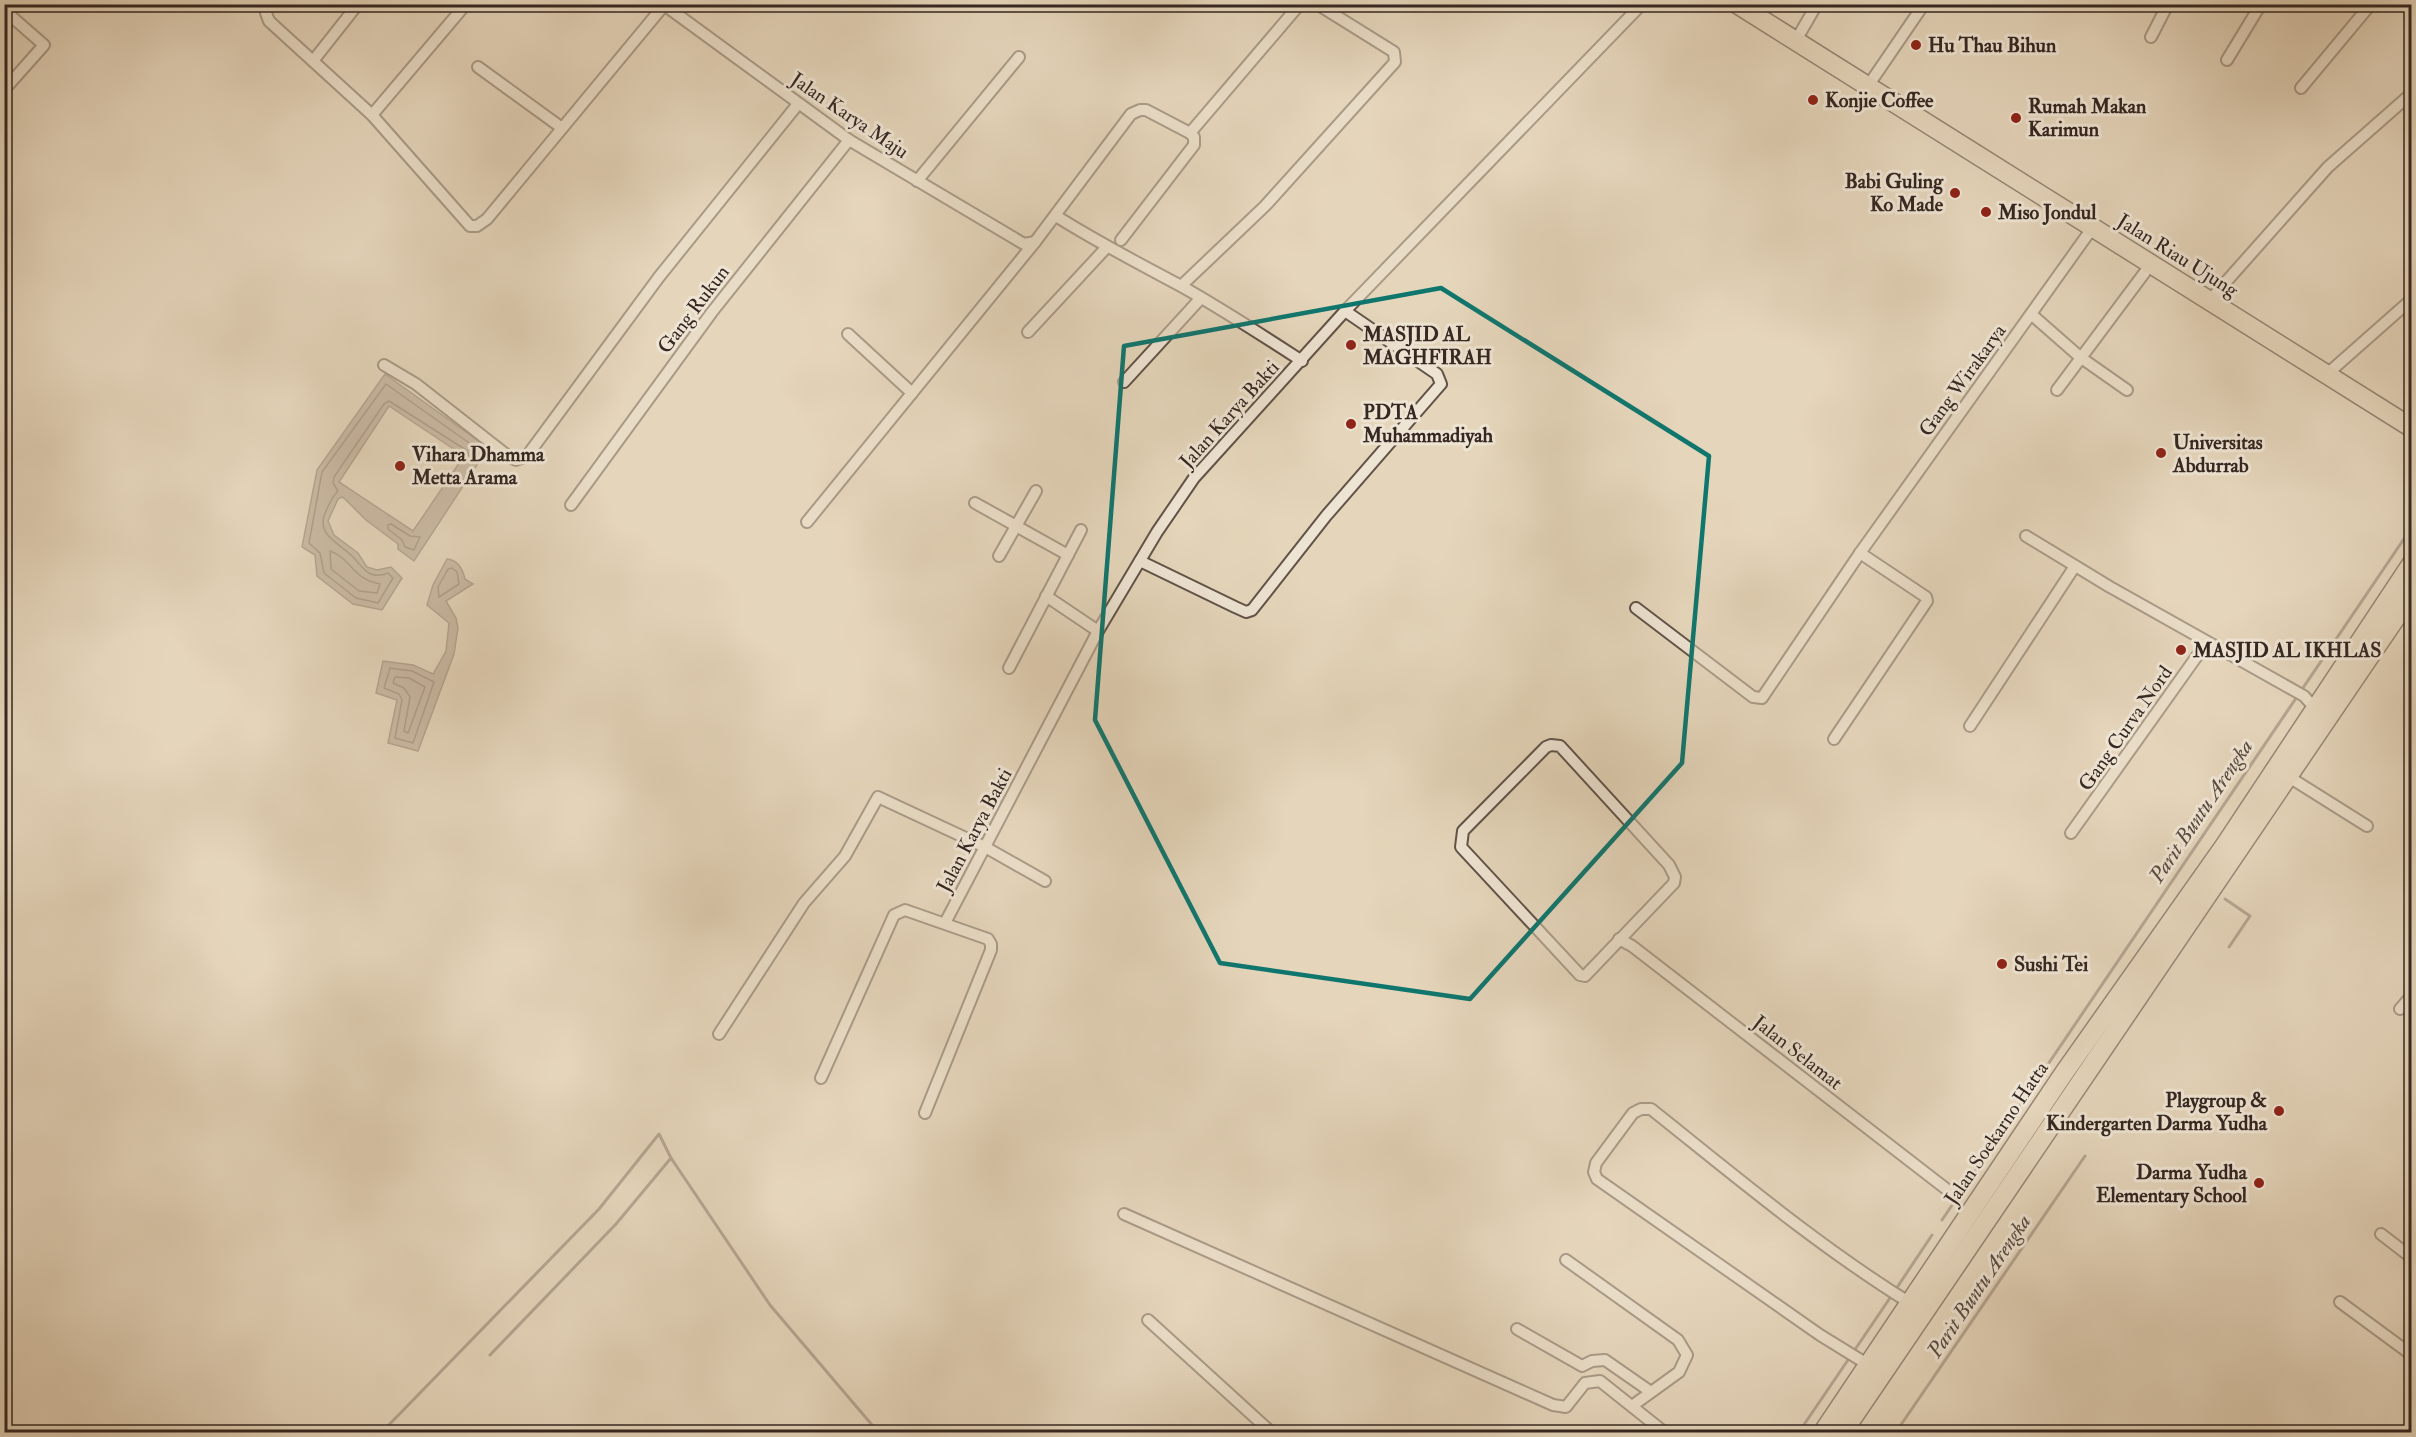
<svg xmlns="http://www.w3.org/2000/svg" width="2416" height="1437" font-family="'IM FELL Double Pica',serif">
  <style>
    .water { fill: #a99a87; stroke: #7b6c5f; stroke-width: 1.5; fill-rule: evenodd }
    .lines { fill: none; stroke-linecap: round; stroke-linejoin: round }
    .shore { stroke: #6f6054; stroke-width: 1.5 }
    .stream { stroke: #7b6c5f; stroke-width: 3 }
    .street-casing { stroke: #615348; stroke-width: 14 }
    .primary-casing { stroke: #352722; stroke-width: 21 }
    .street { stroke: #eee4d3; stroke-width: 10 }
    .primary { stroke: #e5d6bb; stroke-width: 18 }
    .marked { fill: none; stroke: #0f766e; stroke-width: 4.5; stroke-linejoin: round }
    .poi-dot { fill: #8f2418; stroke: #eee4d3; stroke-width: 2 }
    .labels { text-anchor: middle; stroke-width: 6; stroke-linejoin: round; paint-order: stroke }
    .poi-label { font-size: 20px; font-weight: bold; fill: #352722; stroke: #eee4d3; text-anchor: start }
    .street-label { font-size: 20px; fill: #352722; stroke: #eee4d3 }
    .water-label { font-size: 21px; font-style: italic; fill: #584a40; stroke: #eee4d3 }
  </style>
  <rect width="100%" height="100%" fill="#e5d6bb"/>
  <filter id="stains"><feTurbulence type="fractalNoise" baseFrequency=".00333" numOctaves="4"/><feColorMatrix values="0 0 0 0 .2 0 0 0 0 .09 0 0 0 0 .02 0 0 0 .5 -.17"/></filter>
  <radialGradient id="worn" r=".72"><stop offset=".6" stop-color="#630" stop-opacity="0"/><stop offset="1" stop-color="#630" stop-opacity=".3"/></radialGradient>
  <g class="water">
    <path d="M 385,374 L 488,448 L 414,561 L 398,549 L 398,544 L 366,520 L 346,500 L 342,497 L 338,499 L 328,521 L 334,535 L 358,553 L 367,567 L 377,570 L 391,567 L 402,578 L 382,610 L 353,604 L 317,576 L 315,555 L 302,547 L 317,470 ZM 389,406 L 464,456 L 413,531 L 339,482 Z"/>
    <path d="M 447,559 C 458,560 463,570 465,579 L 473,584 L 446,601 L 456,618 L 458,628 L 454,654 L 418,751 L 388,743 L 397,700 L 376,693 L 383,661 L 413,665 L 433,674 L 446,651 L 449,623 L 427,605 L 433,585 Z"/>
  </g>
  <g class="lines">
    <g class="shore">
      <path d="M 386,384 L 479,450 L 474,457 L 471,458 L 466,450 L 389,401 L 384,404 L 334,477 L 333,483 L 338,491 C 332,497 329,504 326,511 C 314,535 340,543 354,558 C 365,570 370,580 388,573 L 393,578 L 378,603 L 356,598 L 324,573 L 320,553 L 309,543 L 322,472 Z"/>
      <path d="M 388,525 L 391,524 L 410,536 L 420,537 L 414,550 L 405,547 L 402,540 L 388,529 Z"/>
      <path d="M 330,551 C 352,559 352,579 380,584 L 377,593 L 359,591 L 331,569 Z"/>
      <path d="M 452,568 L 457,572 L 459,584 L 439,597 L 438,587 L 448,569 Z"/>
      <path d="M 390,668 L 412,671 L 434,682 L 413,743 L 395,738 L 402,700 L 399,694 L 384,688 Z"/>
      <path d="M 395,677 L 409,678 L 425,687 L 408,733 L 404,731 L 410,697 L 404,688 L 393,683 Z"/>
    </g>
    <g class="stream">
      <path d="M 2225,899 L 2250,916 L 2229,947"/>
      <path d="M 2015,1113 L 2412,527"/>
      <path d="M 1942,1220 L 2005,1127"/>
      <path d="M 1896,1289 L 1932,1235"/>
      <path d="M 1854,1351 L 1892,1295"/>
      <path d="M 490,1355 L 616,1224 L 671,1158"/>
      <path d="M 382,1432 L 599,1209 L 659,1134 L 671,1158 L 770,1305 L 878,1432"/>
      <path d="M 1799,1432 L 1850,1357"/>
      <path d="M 1896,1432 L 2085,1156"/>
    </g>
    <defs>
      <g id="street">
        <path d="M 269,4 L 266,13 L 269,21 L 372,115 L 470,226 L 477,226 L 487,219 L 665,4"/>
        <path d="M 663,4 L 849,140 L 1024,244 L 1035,242 L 1131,114 L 1140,110 L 1146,110 L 1190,133 L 1300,4"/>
        <path d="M 2405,4 L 2412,13"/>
        <path d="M 4,10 L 44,45 L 4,90"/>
        <path d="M 2151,37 L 2168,4"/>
        <path d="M 1795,42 L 1817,4"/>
        <path d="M 2227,60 L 2261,4"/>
        <path d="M 313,61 L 358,4"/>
        <path d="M 478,67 L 562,128"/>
        <path d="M 1868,86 L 1924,4"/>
        <path d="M 2301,88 L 2371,4"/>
        <path d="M 372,115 L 466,4"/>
        <path d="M 917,181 L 1019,57"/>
        <path d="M 1056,216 C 1097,242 1138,263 1181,286 C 1222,309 1262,335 1302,361"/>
        <path d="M 1121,240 L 1194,145 L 1194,137 L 1190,133"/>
        <path d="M 1181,286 L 1265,206 L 1395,62 L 1394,52 L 1317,4"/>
        <path d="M 2209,301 L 2328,167 L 2412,93"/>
        <path d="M 2031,314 L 2080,357 L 2127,390"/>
        <path d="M 1028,332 L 1106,248"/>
        <path d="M 848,334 L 912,393"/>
        <path d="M 384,365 L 416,384 L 508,456 L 516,460 L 527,456 L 659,277 L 798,104"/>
        <path d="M 2326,375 L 2412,299"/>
        <path d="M 1124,382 L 1201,298"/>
        <path d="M 2057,390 L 2151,264"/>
        <path d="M 975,503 L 1068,555"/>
        <path d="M 571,505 L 712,312 L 849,140"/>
        <path d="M 807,522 L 1035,242"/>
        <path d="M 2026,536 L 2110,587 L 2304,696 L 2314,707"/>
        <path d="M 999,556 L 1036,491"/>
        <path d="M 1140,561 L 1235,607 L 1246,612 L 1252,610 L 1326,516 L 1441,384 L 1437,374 L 1345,311"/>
        <path d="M 1046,596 L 1098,631"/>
        <path d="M 1636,608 L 1753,697 L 1762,698 L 1860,553 L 2093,227"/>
        <path d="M 1009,668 L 1081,530"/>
        <path d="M 1970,726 L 2075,566"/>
        <path d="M 1834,739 L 1927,601 L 1926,597 L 1860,553"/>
        <path d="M 1551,745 L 1560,746 L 1669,865 L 1675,877 L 1674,883 L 1585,976 L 1580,975 L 1461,847 L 1463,831 L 1546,747 Z"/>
        <path d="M 2289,777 L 2367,826"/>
        <path d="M 2071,833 L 2207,642"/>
        <path d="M 2411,852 L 2412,852"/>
        <path d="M 945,923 L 1098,631 L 1157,532 L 1194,478 L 1345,311 L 1642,4"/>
        <path d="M 1619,939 L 1632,946 L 1954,1195"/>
        <path d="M 2400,1009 L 2412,995"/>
        <path d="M 719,1034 L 804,903 L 845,856 L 878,797 L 985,847 L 1045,881"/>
        <path d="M 821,1078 L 894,915 L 905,910 L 988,939 L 991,944 L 991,950 L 925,1113"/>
        <path d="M 1124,1214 L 1553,1405 L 1566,1407 L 1585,1383 L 1600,1381 L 1664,1432"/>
        <path d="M 2381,1234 L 2412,1258"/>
        <path d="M 1566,1260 L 1678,1340 L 1687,1355 L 1679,1372 L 1632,1406"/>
        <path d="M 2340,1302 L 2412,1355"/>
        <path d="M 1148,1320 L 1271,1432"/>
        <path d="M 1517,1329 L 1582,1366 L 1592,1361 L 1605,1360 L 1651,1392"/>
        <path d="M 1867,1364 L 1820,1335 L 1597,1179 L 1594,1172 L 1596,1163 L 1633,1113 L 1641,1109 L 1651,1109 C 1735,1176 1818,1246 1910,1303"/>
      </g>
      <g id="primary">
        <path d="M 1737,4 L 2412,428"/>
        <path d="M 1823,1432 L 2064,1073 L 2225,845 L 2412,563"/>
        <path d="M 1843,1432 L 2412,594"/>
      </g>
    </defs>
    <use href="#street" class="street-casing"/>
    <use href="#primary" class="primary-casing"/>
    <use href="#street" class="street"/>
    <use href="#primary" class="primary"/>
  </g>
  <path d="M0 0H2416V1437H0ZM 1441,288 L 1709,456 L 1682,763 L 1470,999 L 1220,963 L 1095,720 L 1124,346 Z" fill="#e5d6bb" fill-opacity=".55" fill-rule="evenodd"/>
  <path class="marked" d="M 1441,288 L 1709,456 L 1682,763 L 1470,999 L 1220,963 L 1095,720 L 1124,346 Z"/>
  <g class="poi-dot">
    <circle cx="1916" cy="45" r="6"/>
    <circle cx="1813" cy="100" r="6"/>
    <circle cx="2016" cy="118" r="6"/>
    <circle cx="1955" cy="193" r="6"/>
    <circle cx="1986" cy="212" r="6"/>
    <circle cx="1351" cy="345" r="6"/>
    <circle cx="1351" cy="424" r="6"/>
    <circle cx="2161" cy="453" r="6"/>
    <circle cx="400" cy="466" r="6"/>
    <circle cx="2181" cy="650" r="6"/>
    <circle cx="2002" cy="964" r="6"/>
    <circle cx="2279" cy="1111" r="6"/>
    <circle cx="2259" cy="1183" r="6"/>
  </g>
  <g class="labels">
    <g class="poi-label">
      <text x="1928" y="52">Hu Thau Bihun</text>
      <text x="1825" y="107">Konjie Coffee</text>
      <text x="2028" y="113">Rumah Makan<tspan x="2028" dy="23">Karimun</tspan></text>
      <text x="1943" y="188" text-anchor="end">Babi Guling<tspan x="1943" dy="23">Ko Made</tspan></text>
      <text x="1998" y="219">Miso Jondul</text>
      <text x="1363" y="341">MASJID AL<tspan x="1363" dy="23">MAGHFIRAH</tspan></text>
      <text x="1363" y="419">PDTA<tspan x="1363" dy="23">Muhammadiyah</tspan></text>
      <text x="2173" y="449">Universitas<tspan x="2173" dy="23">Abdurrab</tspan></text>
      <text x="412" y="461">Vihara Dhamma<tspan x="412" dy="23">Metta Arama</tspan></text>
      <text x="2193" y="657">MASJID AL IKHLAS</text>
      <text x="2014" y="971">Sushi Tei</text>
      <text x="2267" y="1107" text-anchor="end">Playgroup &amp;<tspan x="2267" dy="23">Kindergarten Darma Yudha</tspan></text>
      <text x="2247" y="1179" text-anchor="end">Darma Yudha<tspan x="2247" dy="23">Elementary School</tspan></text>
    </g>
    <g class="street-label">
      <text transform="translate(850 115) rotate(34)" y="7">Jalan Karya Maju</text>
      <text transform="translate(2178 255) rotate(32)" y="7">Jalan Riau Ujung</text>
      <text transform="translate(693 309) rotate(-53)" y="7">Gang Rukun</text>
      <text transform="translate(1962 380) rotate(-54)" y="7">Gang Wirakarya</text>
      <text transform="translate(1229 414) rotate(-48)" y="7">Jalan Karya Bakti</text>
      <text transform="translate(2125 728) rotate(-55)" y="7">Gang Curva Nord</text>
      <text transform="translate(974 830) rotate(-62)" y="7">Jalan Karya Bakti</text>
      <text transform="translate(1798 1052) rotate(38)" y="7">Jalan Selamat</text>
      <text transform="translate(1996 1133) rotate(-56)" y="7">Jalan Soekarno Hatta</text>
    </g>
    <g class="water-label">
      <text transform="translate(2201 811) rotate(-56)" y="7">Parit Buntu Arengka</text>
      <text transform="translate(1979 1286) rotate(-56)" y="7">Parit Buntu Arengka</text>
    </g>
  </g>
  <rect width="2416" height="1437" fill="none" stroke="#e5d6bb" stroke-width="24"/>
  <rect x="6" y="6" width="2404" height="1425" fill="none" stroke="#352722" stroke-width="3"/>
  <rect x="12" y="12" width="2392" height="1413" fill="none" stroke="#352722" stroke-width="1.5"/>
  <rect width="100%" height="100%" filter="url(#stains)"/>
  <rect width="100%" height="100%" fill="url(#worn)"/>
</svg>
